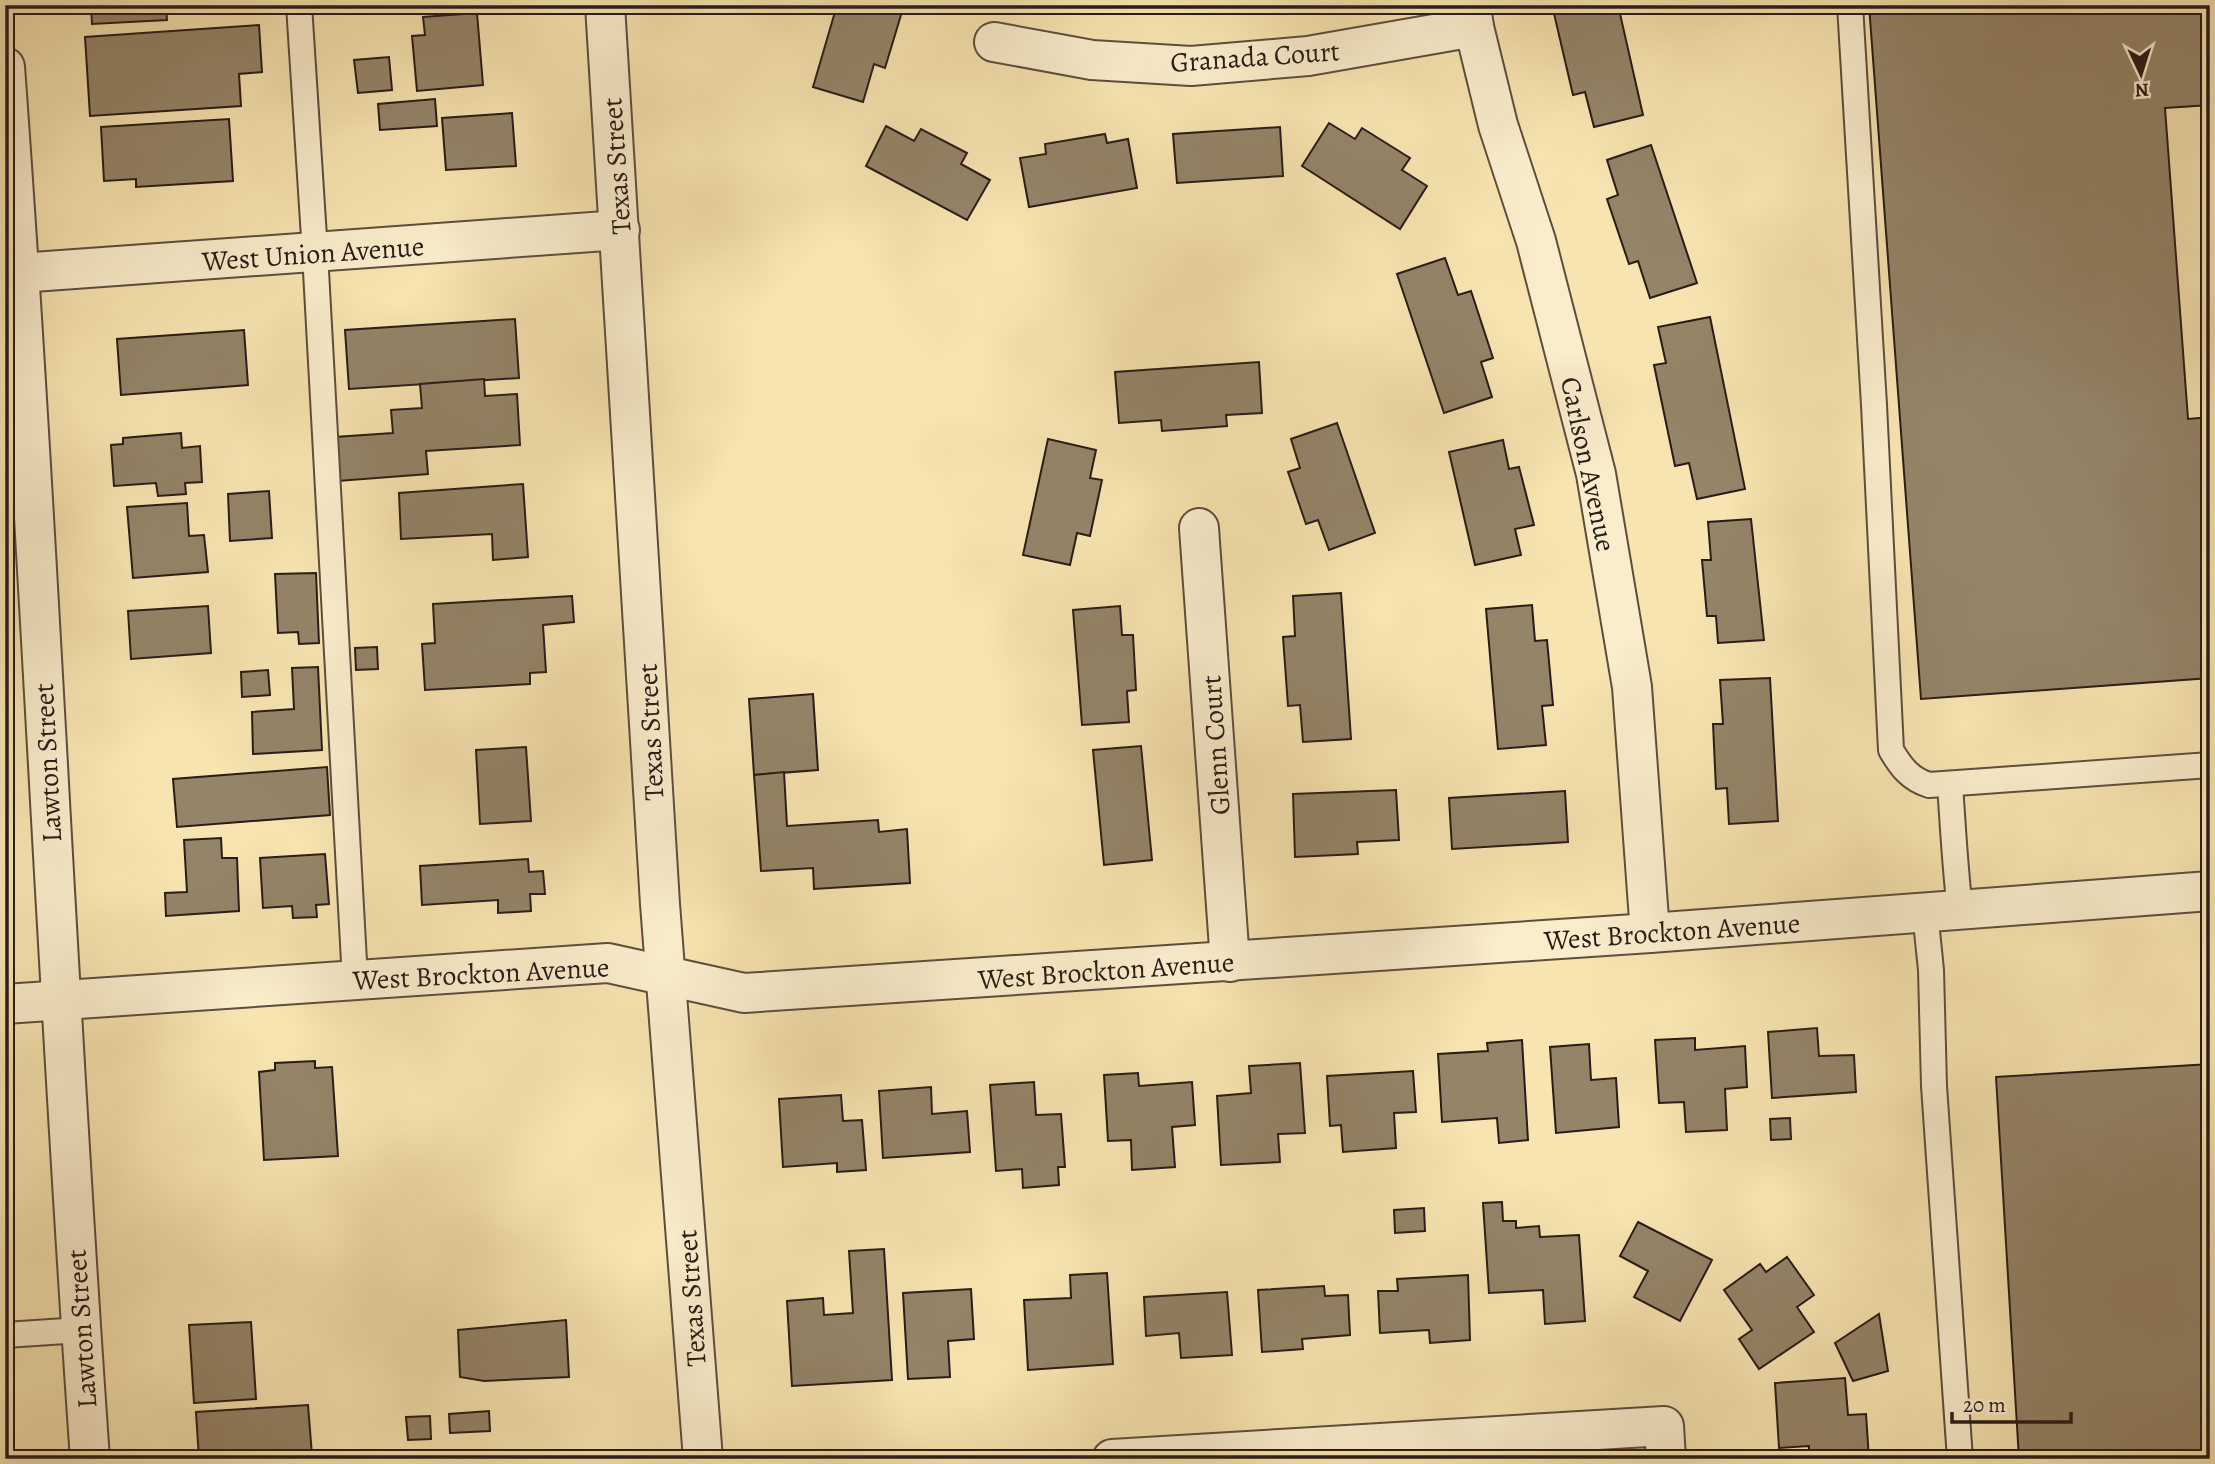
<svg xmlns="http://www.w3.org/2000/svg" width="2215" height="1464" font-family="Alegreya,serif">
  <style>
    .building { fill: #948468; stroke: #281c18; stroke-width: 2 }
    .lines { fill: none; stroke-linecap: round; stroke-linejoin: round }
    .service-casing { stroke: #5c4e3e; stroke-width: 28 }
    .minor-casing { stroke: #5c4e3e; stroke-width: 42 }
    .tertiary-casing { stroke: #5c4e3e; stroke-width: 42 }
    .service { stroke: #faedcc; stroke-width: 24 }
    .minor { stroke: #faedcc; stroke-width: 38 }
    .tertiary { stroke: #faedcc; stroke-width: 38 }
    .labels { text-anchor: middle; stroke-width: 7; stroke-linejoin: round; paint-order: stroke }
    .street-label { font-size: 28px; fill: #281c18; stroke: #faedcc }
  </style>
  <rect width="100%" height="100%" fill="#f7e4b1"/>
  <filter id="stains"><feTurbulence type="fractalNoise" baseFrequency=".00286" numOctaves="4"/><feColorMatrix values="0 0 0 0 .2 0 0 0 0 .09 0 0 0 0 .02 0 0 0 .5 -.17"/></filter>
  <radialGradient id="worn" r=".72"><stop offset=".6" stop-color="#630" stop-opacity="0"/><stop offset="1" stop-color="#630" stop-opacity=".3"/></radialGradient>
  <g class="building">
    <path d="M 91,5 L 166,5 L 167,20 L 92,24 Z"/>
    <path d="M 837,5 L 904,5 L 885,68 L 874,64 L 863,102 L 813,87 Z"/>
    <path d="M 1552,5 L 1618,5 L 1643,115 L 1594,127 L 1585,92 L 1573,95 Z"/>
    <path d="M 1869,5 L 2210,5 L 2210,105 L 2165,108 L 2188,419 L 2210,417 L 2210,678 L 1921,699 Z"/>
    <path d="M 477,13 L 483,85 L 417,91 L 412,36 L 425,35 L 423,17 Z"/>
    <path d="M 259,25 L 262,72 L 239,74 L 241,106 L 90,116 L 85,37 Z"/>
    <path d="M 389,57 L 392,90 L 358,93 L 354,60 Z"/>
    <path d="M 435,99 L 437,126 L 380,130 L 378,104 Z"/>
    <path d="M 512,113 L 516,166 L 446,170 L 442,118 Z"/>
    <path d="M 229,119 L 233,181 L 136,187 L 136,179 L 104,181 L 101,127 Z"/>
    <path d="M 1329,123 L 1355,139 L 1362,128 L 1410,158 L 1402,170 L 1427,186 L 1400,229 L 1302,166 Z"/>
    <path d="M 886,126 L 914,141 L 921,129 L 967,153 L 961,164 L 990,180 L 967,220 L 866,166 Z"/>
    <path d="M 1280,127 L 1283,176 L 1177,183 L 1173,134 Z"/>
    <path d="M 1105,134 L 1107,143 L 1128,139 L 1137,188 L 1029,207 L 1020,158 L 1046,154 L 1045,144 Z"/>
    <path d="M 1651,145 L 1697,283 L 1650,298 L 1638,261 L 1629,264 L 1607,199 L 1618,195 L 1607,160 Z"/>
    <path d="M 1445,258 L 1458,295 L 1471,291 L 1493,358 L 1481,362 L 1492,397 L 1444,413 L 1397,274 Z"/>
    <path d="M 1710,317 L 1745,489 L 1697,499 L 1689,463 L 1675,466 L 1654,365 L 1666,363 L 1658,327 Z"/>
    <path d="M 515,319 L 519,378 L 349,389 L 345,330 Z"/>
    <path d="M 244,330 L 248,385 L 121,395 L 117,339 Z"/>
    <path d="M 1259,362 L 1262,413 L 1226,415 L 1227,426 L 1162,431 L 1161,420 L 1119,423 L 1115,372 Z"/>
    <path d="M 484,379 L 485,396 L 517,394 L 520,445 L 426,451 L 428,474 L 338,481 L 335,437 L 393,433 L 391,410 L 422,408 L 420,384 Z"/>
    <path d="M 1337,423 L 1375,533 L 1329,550 L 1318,520 L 1306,524 L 1288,472 L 1300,468 L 1291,439 Z"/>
    <path d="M 181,433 L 182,448 L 200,446 L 202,482 L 185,483 L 186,494 L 158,496 L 156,483 L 114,486 L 111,445 L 123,444 L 123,438 Z"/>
    <path d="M 1048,439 L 1096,450 L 1090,478 L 1102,480 L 1090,536 L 1077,533 L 1070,565 L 1023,555 Z"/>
    <path d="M 1503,440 L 1509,469 L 1519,467 L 1534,525 L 1515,529 L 1521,555 L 1475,565 L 1449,452 Z"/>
    <path d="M 523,484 L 528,557 L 493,560 L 492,534 L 401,539 L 399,493 Z"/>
    <path d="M 269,491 L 272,538 L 230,541 L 228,494 Z"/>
    <path d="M 187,503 L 189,536 L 204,535 L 208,572 L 133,578 L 127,507 Z"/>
    <path d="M 1751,519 L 1764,640 L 1718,643 L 1716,616 L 1707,616 L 1702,560 L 1711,560 L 1708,522 Z"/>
    <path d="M 316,573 L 319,643 L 299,644 L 298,632 L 278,633 L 275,574 Z"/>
    <path d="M 1341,593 L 1351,739 L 1303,742 L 1300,705 L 1288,706 L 1283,637 L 1295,636 L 1293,596 Z"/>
    <path d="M 572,596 L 574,622 L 543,625 L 546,672 L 530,673 L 530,684 L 425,690 L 422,644 L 435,643 L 433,604 Z"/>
    <path d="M 1532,605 L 1535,641 L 1547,640 L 1553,705 L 1542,706 L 1546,745 L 1498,749 L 1486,609 Z"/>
    <path d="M 208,606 L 211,653 L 131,659 L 128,611 Z"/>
    <path d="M 1120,606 L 1122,635 L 1133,635 L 1136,690 L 1127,691 L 1129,722 L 1082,725 L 1073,610 Z"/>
    <path d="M 377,647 L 378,669 L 356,670 L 355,648 Z"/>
    <path d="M 318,667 L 322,750 L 253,754 L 252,712 L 294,709 L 292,668 Z"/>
    <path d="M 268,670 L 270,695 L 242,697 L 241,672 Z"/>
    <path d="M 1770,678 L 1778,821 L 1729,824 L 1727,788 L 1716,789 L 1713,724 L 1723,724 L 1720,680 Z"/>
    <path d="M 813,694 L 818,770 L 754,775 L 749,699 Z"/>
    <path d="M 1141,746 L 1152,860 L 1104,865 L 1093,750 Z"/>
    <path d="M 526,747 L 531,821 L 480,824 L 476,750 Z"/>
    <path d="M 327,767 L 330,815 L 177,827 L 173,779 Z"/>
    <path d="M 784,772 L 787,826 L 878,820 L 879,832 L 907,829 L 910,883 L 814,889 L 813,868 L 761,871 L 754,775 Z"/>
    <path d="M 1396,790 L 1399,840 L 1357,842 L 1358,854 L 1295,857 L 1293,794 Z"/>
    <path d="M 1565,791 L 1568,842 L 1452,849 L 1449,798 Z"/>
    <path d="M 221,838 L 222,858 L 237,858 L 239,911 L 166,916 L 165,893 L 187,892 L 184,840 Z"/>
    <path d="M 325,854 L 329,904 L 316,905 L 317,917 L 293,918 L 292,906 L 263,908 L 260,858 Z"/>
    <path d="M 528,859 L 529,872 L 543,871 L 545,894 L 530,894 L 531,911 L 498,913 L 498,900 L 422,905 L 420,866 Z"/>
    <path d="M 1817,1028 L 1819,1056 L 1854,1055 L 1856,1092 L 1772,1098 L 1768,1032 Z"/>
    <path d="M 1695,1038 L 1695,1050 L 1745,1046 L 1747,1087 L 1725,1089 L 1727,1130 L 1686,1132 L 1684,1102 L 1659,1103 L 1655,1040 Z"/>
    <path d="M 1522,1040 L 1528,1140 L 1499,1143 L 1497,1118 L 1442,1122 L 1438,1054 L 1488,1051 L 1487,1043 Z"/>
    <path d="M 1589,1044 L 1591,1080 L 1616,1078 L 1619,1127 L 1556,1133 L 1550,1047 Z"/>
    <path d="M 315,1061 L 315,1068 L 332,1067 L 338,1156 L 264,1160 L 259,1072 L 275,1070 L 275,1063 Z"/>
    <path d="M 1300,1063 L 1305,1133 L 1278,1134 L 1280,1162 L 1221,1165 L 1217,1096 L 1251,1093 L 1249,1066 Z"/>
    <path d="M 2210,1064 L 2210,1459 L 2019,1459 L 1996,1077 Z"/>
    <path d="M 1413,1071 L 1416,1112 L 1394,1113 L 1396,1148 L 1343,1152 L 1341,1125 L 1330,1126 L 1327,1076 Z"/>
    <path d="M 1138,1073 L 1139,1086 L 1192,1082 L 1195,1125 L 1172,1127 L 1175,1167 L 1132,1170 L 1131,1140 L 1108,1141 L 1104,1075 Z"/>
    <path d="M 1034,1082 L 1036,1115 L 1061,1114 L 1065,1167 L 1058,1167 L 1059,1185 L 1023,1188 L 1022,1169 L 996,1171 L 990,1085 Z"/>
    <path d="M 931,1087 L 932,1114 L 967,1111 L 970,1152 L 883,1158 L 879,1091 Z"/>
    <path d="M 841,1095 L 843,1121 L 862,1120 L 866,1170 L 837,1172 L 837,1163 L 783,1167 L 779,1099 Z"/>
    <path d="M 1790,1118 L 1791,1139 L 1771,1140 L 1770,1119 Z"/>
    <path d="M 1502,1202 L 1503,1221 L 1516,1221 L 1516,1228 L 1539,1226 L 1540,1237 L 1579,1235 L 1585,1321 L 1545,1324 L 1543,1290 L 1489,1293 L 1483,1203 Z"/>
    <path d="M 1424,1208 L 1425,1231 L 1395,1233 L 1394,1210 Z"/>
    <path d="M 1638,1222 L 1712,1260 L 1680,1321 L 1634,1297 L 1648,1271 L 1620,1256 Z"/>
    <path d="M 884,1249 L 892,1380 L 792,1386 L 787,1301 L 823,1298 L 824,1315 L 853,1313 L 849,1251 Z"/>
    <path d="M 1787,1257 L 1814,1295 L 1797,1307 L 1814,1332 L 1759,1369 L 1739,1339 L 1752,1330 L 1724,1290 L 1760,1264 L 1766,1272 Z"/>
    <path d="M 1107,1273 L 1113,1364 L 1028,1370 L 1024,1300 L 1071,1298 L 1070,1275 Z"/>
    <path d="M 1468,1275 L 1470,1340 L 1430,1343 L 1429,1330 L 1380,1333 L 1378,1291 L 1398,1291 L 1397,1279 Z"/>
    <path d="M 1324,1286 L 1325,1296 L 1348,1295 L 1350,1335 L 1302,1339 L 1303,1349 L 1262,1352 L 1258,1290 Z"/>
    <path d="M 971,1289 L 974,1339 L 948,1341 L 950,1377 L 908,1379 L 903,1293 Z"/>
    <path d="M 1227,1292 L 1232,1355 L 1181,1358 L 1179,1333 L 1146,1336 L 1144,1297 Z"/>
    <path d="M 1879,1314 L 1888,1371 L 1853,1381 L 1835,1343 Z"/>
    <path d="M 566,1320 L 569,1377 L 484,1381 L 460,1377 L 458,1330 Z"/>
    <path d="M 251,1322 L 256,1399 L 194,1403 L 189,1325 Z"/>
    <path d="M 5,1373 L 10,1373 L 13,1424 L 5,1425 Z"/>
    <path d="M 1845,1378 L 1848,1415 L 1866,1414 L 1869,1459 L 1809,1459 L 1809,1446 L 1779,1448 L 1775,1383 Z"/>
    <path d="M 308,1405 L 312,1455 L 277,1459 L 199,1459 L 196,1412 Z"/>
    <path d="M 489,1411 L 490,1431 L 450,1433 L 449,1414 Z"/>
    <path d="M 430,1416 L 431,1439 L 408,1440 L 406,1417 Z"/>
  </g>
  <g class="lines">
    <defs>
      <g id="service">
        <path d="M 299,5 L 315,253 L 355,980"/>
        <path d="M 1850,5 L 1874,405 L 1891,750 C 1901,767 1910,779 1929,785 L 2210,765"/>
        <path d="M 1950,785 C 1953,827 1955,868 1960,910"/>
        <path d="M 1925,912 L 1931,970 L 1934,1086 L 1960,1459"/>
        <path d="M 5,1335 L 81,1330"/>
      </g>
      <g id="minor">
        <path d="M 1471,5 L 1474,27 L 1498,125 L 1536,241 L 1596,474 L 1632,687 L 1650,933"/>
        <path d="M 994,42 L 1092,60 L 1191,66 L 1308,56 L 1474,27"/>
        <path d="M 5,67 C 39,531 57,995 90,1459"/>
        <path d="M 5,274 L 620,230"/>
        <path d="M 1199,528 L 1230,962"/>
        <path d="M 5,1004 L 608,963 L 744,993 L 1650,933 L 2210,891"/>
        <path d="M 1112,1459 L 1664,1426 L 1666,1459"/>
      </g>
      <path id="tertiary" d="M 605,5 L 660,904 L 703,1459"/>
    </defs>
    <use href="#service" class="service-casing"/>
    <use href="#minor" class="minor-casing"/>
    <use href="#tertiary" class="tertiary-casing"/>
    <use href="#service" class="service"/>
    <use href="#minor" class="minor"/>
    <use href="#tertiary" class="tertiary"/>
  </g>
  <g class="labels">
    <g class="street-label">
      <text transform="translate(1255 56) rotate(-4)" y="10">Granada Court</text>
      <text transform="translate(616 166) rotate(-94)" y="10">Texas Street</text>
      <text transform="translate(313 253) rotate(-4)" y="10">West Union Avenue</text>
      <text transform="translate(1589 464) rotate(78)" y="10">Carlson Avenue</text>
      <text transform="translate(650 732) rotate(-93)" y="10">Texas Street</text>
      <text transform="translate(1215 745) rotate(-94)" y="10">Glenn Court</text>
      <text transform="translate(47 763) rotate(-93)" y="10">Lawton Street</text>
      <text transform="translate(1672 931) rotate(-4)" y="10">West Brockton Avenue</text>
      <text transform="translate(1106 970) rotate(-4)" y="10">West Brockton Avenue</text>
      <text transform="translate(481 973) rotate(-3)" y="10">West Brockton Avenue</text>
      <text transform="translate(691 1298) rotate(-94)" y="10">Texas Street</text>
      <text transform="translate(81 1329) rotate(-94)" y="10">Lawton Street</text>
    </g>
  </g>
  <rect width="2215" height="1464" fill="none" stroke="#f7e4b1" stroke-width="28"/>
  <rect x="7" y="7" width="2201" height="1450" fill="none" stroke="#281c18" stroke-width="3.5"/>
  <rect x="14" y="14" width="2187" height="1436" fill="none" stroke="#281c18" stroke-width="2"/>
  <g transform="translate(2141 74) rotate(176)" stroke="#faedcc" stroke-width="5" paint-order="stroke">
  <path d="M0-5L12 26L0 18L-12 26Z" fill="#281c18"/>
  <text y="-10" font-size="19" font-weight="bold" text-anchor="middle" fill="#281c18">N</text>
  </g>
  <path d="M1952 1412v10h119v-10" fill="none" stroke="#281c18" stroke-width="3.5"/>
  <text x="1963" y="1412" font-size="21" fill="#281c18" stroke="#faedcc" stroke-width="5" paint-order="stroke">20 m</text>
  <rect width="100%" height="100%" filter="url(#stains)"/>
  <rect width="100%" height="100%" fill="url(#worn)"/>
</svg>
